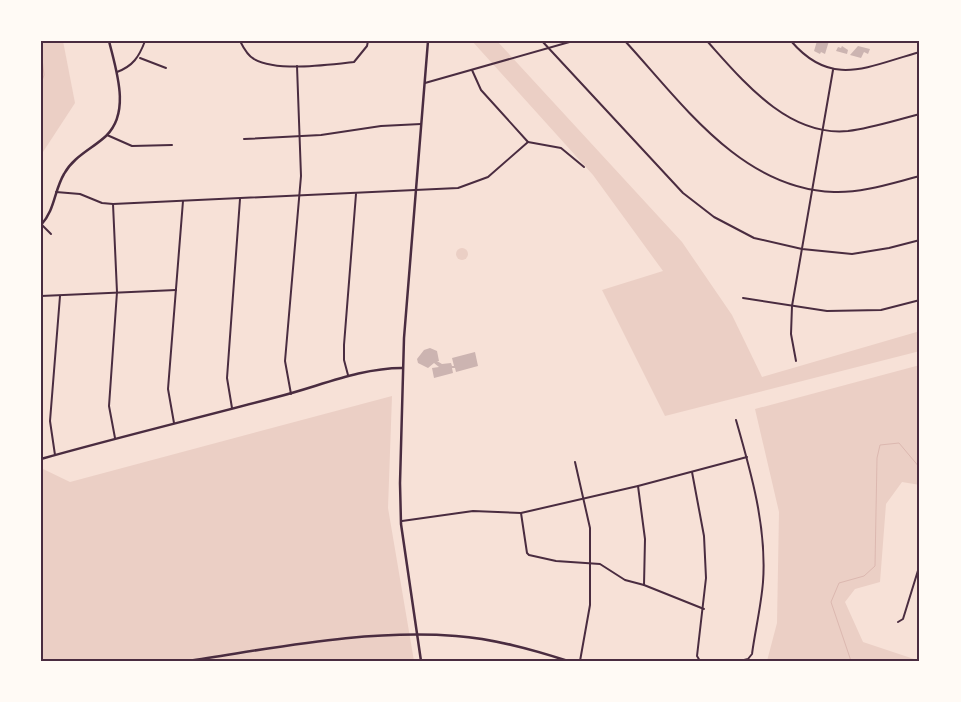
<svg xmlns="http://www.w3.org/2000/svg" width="961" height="702" font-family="Bitter,serif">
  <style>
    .green { fill: #ebcfc5 }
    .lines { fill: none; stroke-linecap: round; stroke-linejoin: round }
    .stream { stroke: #dcb8b0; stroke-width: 1 }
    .building { fill: #ccb4b1 }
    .minor { stroke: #4a2c40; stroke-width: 2 }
    .tertiary { stroke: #4a2c40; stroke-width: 2.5 }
    .secondary { stroke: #4a2c40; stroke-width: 2.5 }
    .neatline { fill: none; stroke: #4a2c40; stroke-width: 2 }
  </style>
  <rect width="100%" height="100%" fill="#f7e1d7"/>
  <g class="green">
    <path d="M 41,41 L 63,41 L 75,103 L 41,155 Z"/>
    <path d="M 472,41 L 497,41 L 682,242 L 732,315 L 762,377 L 920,331 L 920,351 L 665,416 L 602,290 L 663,271 L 593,175 Z"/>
    <circle cx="462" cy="254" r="6"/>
    <path d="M 920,365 L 920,485 L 902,482 L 886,504 L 880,582 L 855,589 L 845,602 L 863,642 L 920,661 L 767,661 L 777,623 L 779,512 L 755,409 Z"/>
    <path d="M 392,396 L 388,508 L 414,661 L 41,661 L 41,468 L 70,482 Z"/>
  </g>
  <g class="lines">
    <g class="stream">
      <path d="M 41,50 L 44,75 L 41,84"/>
      <path d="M 851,661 L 831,602 L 839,583 L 864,576 L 875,566 L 877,458 L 880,445 L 899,443 L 920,468"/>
    </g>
  </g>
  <g class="building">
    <path d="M 817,41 L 829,41 L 825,54 L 821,52 L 820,54 L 814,51 Z"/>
    <path d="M 842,46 L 848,50 L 847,54 L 836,51 L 838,47 L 841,48 Z"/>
    <path d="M 858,46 L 870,49 L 868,54 L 864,52 L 861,58 L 850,55 Z"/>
    <path d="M 430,348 L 437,351 L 439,361 L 437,361 L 442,364 L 451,363 L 452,366 L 454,366 L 452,358 L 475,352 L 478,366 L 456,372 L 455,368 L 452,368 L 453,373 L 434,378 L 432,368 L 439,367 L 434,363 L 428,368 L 418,363 L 417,359 L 424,350 Z"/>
  </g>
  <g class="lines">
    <g class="minor">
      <path d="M 240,41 C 243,47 248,56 254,59 C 277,72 328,65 354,62 L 367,46 L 368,41"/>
      <path d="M 542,41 L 683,193 L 714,217 L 754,238 L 802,249 L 852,254 L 889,248 L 920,240"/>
      <path d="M 625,41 C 682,103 741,189 834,192 C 863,193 892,183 920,176"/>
      <path d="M 707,41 C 743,81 788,137 848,131 C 872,128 896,120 920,114"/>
      <path d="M 791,41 C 832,89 868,66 920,52"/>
      <path d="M 140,58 L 166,68"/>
      <path d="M 472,70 L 481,90 L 528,142"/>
      <path d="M 117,72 C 133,66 139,57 145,41"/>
      <path d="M 425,83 L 573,41"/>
      <path d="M 107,135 L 132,146 L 172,145"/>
      <path d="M 244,139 L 321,135 L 381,126 L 421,124"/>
      <path d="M 528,142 L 561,148 L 584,167"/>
      <path d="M 56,192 L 80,194 L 102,203 L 113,204 L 458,188 L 488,177 L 528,142"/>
      <path d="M 113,204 L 117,292 L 109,406 L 115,438"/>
      <path d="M 42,225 L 51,234"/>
      <path d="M 41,296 L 176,290"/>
      <path d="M 743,298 L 827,311 L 881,310 L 920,300"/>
      <path d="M 796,361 L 791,334 L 792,306 L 833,70"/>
      <path d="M 348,375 L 344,360 L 344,345 L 356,194"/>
      <path d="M 291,394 L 285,361 L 301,176 L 297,66"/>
      <path d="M 232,408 L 227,378 L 240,199"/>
      <path d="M 736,420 C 751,472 767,528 763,582 C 761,607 755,631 752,654 L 748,659 L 740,661"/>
      <path d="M 174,423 L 168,389 L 183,201"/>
      <path d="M 55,455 L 50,421 L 60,296"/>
      <path d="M 575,462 L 590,528 L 590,605 L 580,661"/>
      <path d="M 692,472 L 704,536 L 706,578 L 697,656 L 700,661"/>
      <path d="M 638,486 L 645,539 L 644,585"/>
      <path d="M 521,513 L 527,553 L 529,555 L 556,561 L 600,564 L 625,580 L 644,585 L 704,609"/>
      <path d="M 402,521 L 473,511 L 521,513 L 638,486 L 747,457"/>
      <path d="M 898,622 L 903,619 L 920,564"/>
    </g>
    <g class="tertiary">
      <path d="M 41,225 C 55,210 54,191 64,174 C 74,156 92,149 106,136 C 131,112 116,70 109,41"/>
      <path d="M 41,459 C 119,437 198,418 277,397 C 318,387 359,368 402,368"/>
      <path d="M 421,661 L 401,524 L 400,483 L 404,338 L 428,41"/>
    </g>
    <path class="secondary" d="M 187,661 C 276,648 366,629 456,636 C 495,639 531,649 568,661"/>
  </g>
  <rect width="961" height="702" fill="none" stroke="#fffaf5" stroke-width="85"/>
  <rect x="42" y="42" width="876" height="618" class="neatline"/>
</svg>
